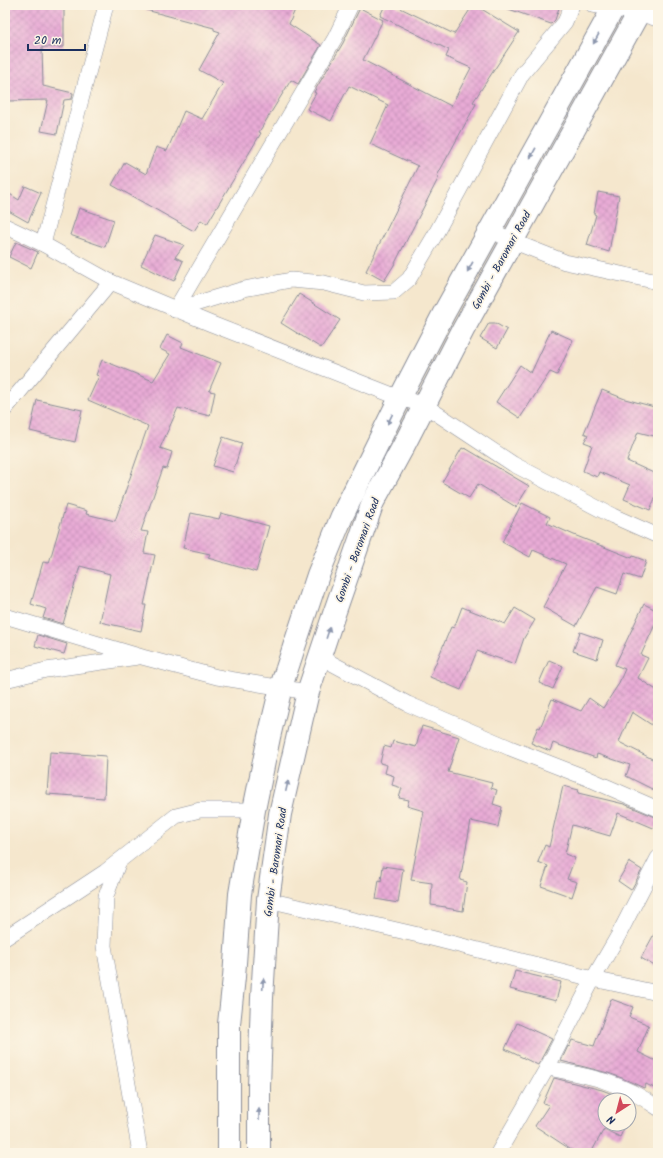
<svg xmlns="http://www.w3.org/2000/svg" width="663" height="1158" font-family="Kalam,sans-serif">
  <style>
    .building { fill: url(#building-cross-hatch) }
    .lines { fill: none; stroke-linecap: round; stroke-linejoin: round }
    .street-casing { stroke: #888b96; stroke-width: 16 }
    .primary-casing { stroke: #888b96; stroke-width: 24 }
    .street { stroke: #fff; stroke-width: 15 }
    .primary { stroke: #fff; stroke-width: 22 }
    .oneway { fill: #8d97ae }
    .labels { text-anchor: middle; stroke-width: 3.5; stroke-linejoin: round; paint-order: stroke }
    .street-label { font-size: 11px; fill: #1b2f5e; stroke: #fcf5e5 }
  </style>
  <defs>
    <pattern id="building-cross-hatch" width="8" height="8" patternUnits="userSpaceOnUse"><rect width="8" height="8" fill="#e8abd5"/><path d="M0 0l8 8M0 8l8-8" fill="none" stroke="#c693b9"/></pattern>
  </defs>
  <rect width="100%" height="100%" fill="#fcf5e5"/>
  <filter id="ink" filterUnits="userSpaceOnUse"><feTurbulence type="fractalNoise" baseFrequency=".025" numOctaves="2"/><feDisplacementMap in="SourceGraphic" scale="8" xChannelSelector="R" yChannelSelector="G"/><feConvolveMatrix kernelMatrix="1 2 1 2 8 2 1 2 1" color-interpolation-filters="sRGB"/></filter>
  <filter id="wash" filterUnits="userSpaceOnUse"><feTurbulence type="fractalNoise" baseFrequency=".012" numOctaves="4" result="noise"/><feDisplacementMap in="SourceGraphic" scale="16" xChannelSelector="R" yChannelSelector="G"/><feGaussianBlur stdDeviation="0.9" result="paint"/><feColorMatrix in="noise" values="0 0 0 0 0 0 0 0 0 0 0 0 0 0 0 0 0 1.4 0 .05"/><feComposite in="paint" operator="in"/></filter>
  <g filter="url(#wash)">
    <rect width="100%" height="100%" fill="#f5e7cd"/>
    <g id="blocks">
      <g class="building">
        <path d="M 5,5 L 64,5 L 64,47 L 42,47 L 43,86 L 73,93 L 72,99 L 64,100 L 57,134 L 41,131 L 48,100 L 8,101 L 8,88 L 5,88 Z"/>
        <path d="M 147,5 L 297,5 L 289,24 L 321,45 L 298,84 L 291,80 L 259,132 L 261,133 L 207,224 L 201,220 L 194,231 L 112,185 L 125,162 L 146,174 L 156,147 L 167,151 L 184,111 L 202,119 L 223,83 L 199,70 L 220,32 L 214,30 L 214,28 L 146,10 Z"/>
        <path d="M 385,5 L 394,5 L 454,34 L 473,5 L 475,5 L 519,32 L 473,102 L 476,104 L 437,176 L 439,177 L 394,265 L 384,281 L 366,271 L 418,166 L 370,144 L 388,105 L 349,86 L 331,121 L 307,109 L 316,93 L 314,92 L 343,43 L 360,8 L 383,20 L 363,60 L 451,106 L 471,68 L 446,57 L 449,50 L 380,16 Z"/>
        <path d="M 504,5 L 560,5 L 555,20 L 551,24 L 503,7 Z"/>
        <path d="M 25,186 L 41,193 L 28,222 L 5,209 L 5,191 L 19,200 Z"/>
        <path d="M 598,192 L 619,196 L 609,252 L 587,245 L 596,215 L 594,214 Z"/>
        <path d="M 79,208 L 114,220 L 105,247 L 70,235 Z"/>
        <path d="M 155,235 L 184,245 L 175,257 L 183,261 L 174,281 L 141,265 Z"/>
        <path d="M 16,242 L 38,252 L 31,268 L 9,257 Z"/>
        <path d="M 299,294 L 340,320 L 321,348 L 281,323 Z"/>
        <path d="M 489,323 L 495,323 L 507,330 L 497,348 L 480,338 Z"/>
        <path d="M 551,330 L 573,340 L 557,375 L 550,372 L 520,418 L 496,402 L 520,365 L 531,373 Z"/>
        <path d="M 167,335 L 183,343 L 181,347 L 221,363 L 209,391 L 215,392 L 210,416 L 178,408 L 160,448 L 172,452 L 167,469 L 163,468 L 141,531 L 148,532 L 144,553 L 155,555 L 144,605 L 146,605 L 141,631 L 100,622 L 110,574 L 80,566 L 63,624 L 43,618 L 46,609 L 31,604 L 43,562 L 49,563 L 66,505 L 87,511 L 86,514 L 115,521 L 148,426 L 88,400 L 99,376 L 96,375 L 102,360 L 153,381 L 170,354 L 160,349 Z"/>
        <path d="M 602,390 L 625,399 L 658,408 L 658,437 L 638,432 L 627,461 L 658,475 L 658,491 L 650,510 L 624,499 L 630,485 L 599,472 L 597,477 L 583,471 L 592,445 L 584,442 L 588,435 L 584,433 Z"/>
        <path d="M 37,400 L 82,410 L 75,442 L 30,431 Z"/>
        <path d="M 223,437 L 242,443 L 233,472 L 213,466 Z"/>
        <path d="M 462,448 L 464,449 L 465,448 L 529,486 L 516,507 L 478,484 L 469,498 L 442,482 Z"/>
        <path d="M 522,503 L 550,517 L 547,523 L 574,535 L 632,558 L 633,556 L 646,561 L 640,579 L 624,574 L 617,594 L 597,587 L 576,626 L 543,607 L 566,564 L 533,550 L 530,557 L 502,542 Z"/>
        <path d="M 191,513 L 219,519 L 221,513 L 269,526 L 256,572 L 208,558 L 210,554 L 183,548 Z"/>
        <path d="M 644,604 L 658,611 L 658,618 L 641,655 L 648,658 L 638,678 L 658,691 L 658,729 L 632,712 L 619,742 L 658,762 L 658,792 L 626,776 L 630,765 L 597,754 L 596,758 L 553,743 L 550,751 L 531,743 L 538,727 L 540,728 L 552,699 L 581,711 L 589,698 L 603,708 L 618,685 L 625,669 L 615,665 Z"/>
        <path d="M 462,607 L 505,624 L 515,608 L 535,620 L 524,638 L 515,664 L 477,651 L 461,690 L 430,677 L 451,627 L 454,628 Z"/>
        <path d="M 580,632 L 603,640 L 597,659 L 573,651 Z"/>
        <path d="M 38,635 L 67,644 L 64,654 L 35,646 Z"/>
        <path d="M 549,660 L 563,666 L 553,689 L 539,683 Z"/>
        <path d="M 422,726 L 459,737 L 448,772 L 492,783 L 491,788 L 497,790 L 493,804 L 502,807 L 498,827 L 471,821 L 460,880 L 467,882 L 463,911 L 446,908 L 446,907 L 431,905 L 432,883 L 411,880 L 424,811 L 407,806 L 409,800 L 399,798 L 402,788 L 392,785 L 394,776 L 385,773 L 387,765 L 380,763 L 384,746 L 391,748 L 393,741 L 416,747 Z"/>
        <path d="M 50,752 L 106,756 L 104,798 L 47,794 Z"/>
        <path d="M 563,786 L 579,790 L 578,793 L 624,804 L 658,818 L 658,830 L 618,813 L 610,836 L 572,825 L 565,854 L 575,858 L 567,879 L 577,882 L 572,897 L 541,886 L 548,866 L 538,862 L 545,845 L 549,847 Z"/>
        <path d="M 629,862 L 642,870 L 631,890 L 618,881 Z"/>
        <path d="M 383,866 L 403,869 L 398,903 L 376,899 L 379,880 L 381,881 Z"/>
        <path d="M 658,927 L 658,968 L 641,958 Z"/>
        <path d="M 515,971 L 561,982 L 556,1001 L 510,989 Z"/>
        <path d="M 611,999 L 633,1007 L 629,1017 L 649,1025 L 638,1052 L 658,1062 L 658,1090 L 646,1084 L 644,1088 L 622,1078 L 608,1073 L 561,1061 L 568,1046 L 569,1047 L 572,1040 L 594,1046 Z"/>
        <path d="M 517,1023 L 552,1039 L 538,1065 L 505,1049 Z"/>
        <path d="M 554,1078 L 602,1090 L 628,1100 L 605,1100 L 605,1124 L 626,1124 L 620,1137 L 604,1129 L 591,1153 L 576,1153 L 535,1126 L 549,1105 L 543,1103 Z"/>
      </g>
    </g>
  </g>
  <g filter="url(#ink)">
    <use href="#blocks" fill-opacity="0" stroke="#888b96" stroke-width="1"/>
    <g class="lines">
      <defs>
        <g id="street">
          <path d="M 593,5 L 638,13 L 658,19"/>
          <path d="M 5,226 L 43,244 L 111,282 L 209,323 L 400,398 L 424,405 L 513,464 L 613,516 L 658,536"/>
          <path d="M 491,230 L 512,241 L 565,262 L 658,282"/>
          <path d="M 43,244 L 106,5"/>
          <path d="M 175,310 L 244,289 L 291,280 L 324,283 L 364,293 L 394,292 L 409,279 L 435,235 L 522,74 L 565,22 L 572,5"/>
          <path d="M 175,310 L 335,38 L 351,5"/>
          <path d="M 5,409 L 111,282"/>
          <path d="M 5,616 L 142,657 L 217,677 L 308,692"/>
          <path d="M 320,657 L 408,704 L 510,748 L 587,778 L 658,809"/>
          <path d="M 5,680 L 46,670 L 138,657"/>
          <path d="M 119,861 L 106,896 L 104,946 L 140,1153"/>
          <path d="M 268,900 L 427,937 L 593,979 L 658,993"/>
          <path d="M 5,938 L 105,872 L 176,816 L 200,810 L 254,810"/>
          <path d="M 547,1068 C 590,1076 622,1082 658,1108"/>
          <path d="M 498,1153 L 547,1068 L 593,979 L 618,936 L 658,858"/>
        </g>
        <g id="primary">
          <path d="M 229,1153 L 229,1024 L 234,977 L 240,894 L 254,810 L 269,737 L 281,687 L 294,647 L 318,575 L 342,516 L 400,398 L 444,313 L 615,5"/>
          <path d="M 259,1153 L 259,1087 L 262,998 L 268,900 L 280,814 L 301,722 L 308,692 L 334,614 L 373,502 L 403,447 L 463,330 L 643,5"/>
        </g>
      </defs>
      <use href="#street" class="street-casing"/>
      <use href="#primary" class="primary-casing"/>
      <use href="#street" class="street"/>
      <use href="#primary" class="primary"/>
    </g>
    <defs><path id="oneway-solid" d="M-6-.8H1V-3.2L6.5 0L1 3.2V.8H-6Z"/></defs>
    <g class="oneway">
      <use href="#oneway-solid" transform="translate(596 39) rotate(119)"/>
      <use href="#oneway-solid" transform="translate(533 153) rotate(119)"/>
      <use href="#oneway-solid" transform="translate(470 267) rotate(119)"/>
      <use href="#oneway-solid" transform="translate(390 419) rotate(116)"/>
      <use href="#oneway-solid" transform="translate(328 633) rotate(-72)"/>
      <use href="#oneway-solid" transform="translate(287 786) rotate(-77)"/>
      <use href="#oneway-solid" transform="translate(263 984) rotate(-87)"/>
      <use href="#oneway-solid" transform="translate(259 1114) rotate(-90)"/>
    </g>
  </g>
  <g class="labels">
    <g class="street-label">
      <text transform="translate(501 260) rotate(-61)" y="4">Gombi - Baromari Road</text>
      <text transform="translate(357 550) rotate(-70)" y="4">Gombi - Baromari Road</text>
      <text transform="translate(275 862) rotate(-82)" y="4">Gombi - Baromari Road</text>
    </g>
  </g>
  <rect width="663" height="1158" fill="none" stroke="#fcf5e5" stroke-width="20"/>
  <g transform="translate(617 1112) rotate(216)"><circle r="19" fill="#fcf5e5" stroke="#a2a6af"/>
  <path d="M0-3L7 15L0 10L-7 15Z" fill="#d1495b"/>
  <text y="-6" font-size="11" font-weight="bold" text-anchor="middle" fill="#1b2f5e">N</text>
  </g>
  <path d="M28 44v6h57v-6" fill="none" stroke="#1b2f5e" stroke-width="2"/>
  <text x="34" y="44" font-size="12" fill="#1b2f5e" stroke="#fcf5e5" stroke-width="3" paint-order="stroke">20 m</text>
</svg>
